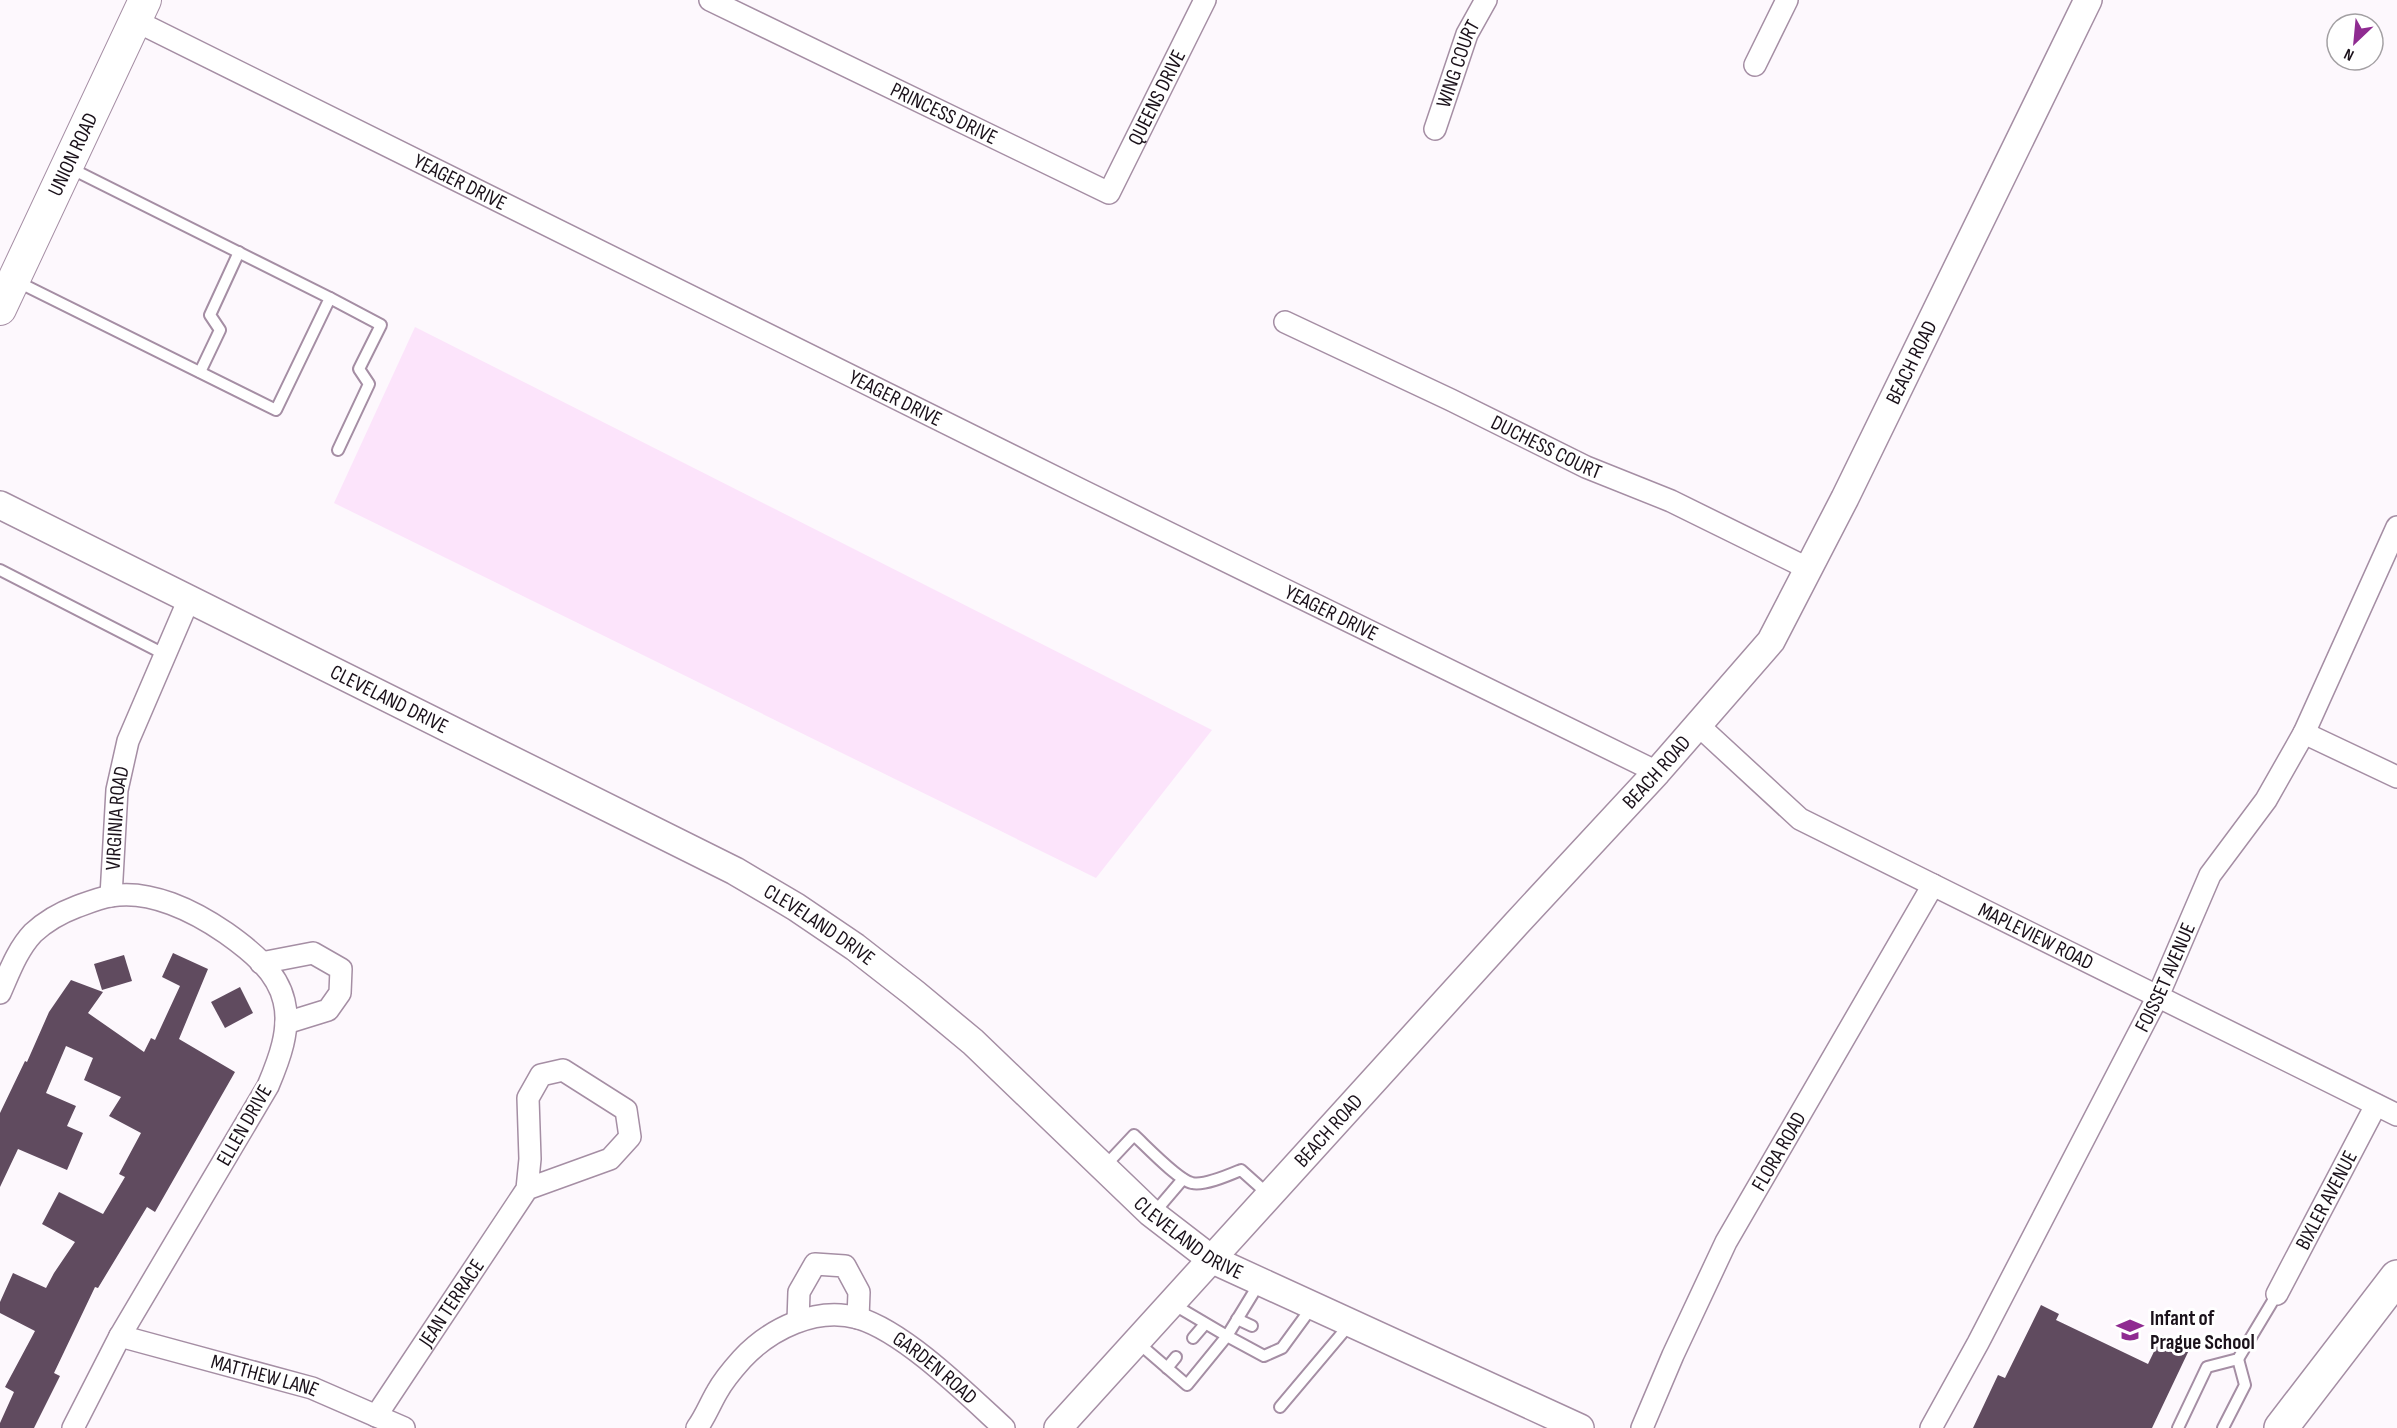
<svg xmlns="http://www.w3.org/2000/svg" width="2397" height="1428" font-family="'Sofia Sans Condensed',sans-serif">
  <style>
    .green { fill: #fce4fb }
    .building { fill: #604b5f }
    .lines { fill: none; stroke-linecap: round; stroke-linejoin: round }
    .service-casing { stroke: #a58ea4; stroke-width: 14 }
    .minor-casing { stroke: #a58ea4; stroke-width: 24 }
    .tertiary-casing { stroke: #a58ea4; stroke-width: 30 }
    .secondary-casing { stroke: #a58ea4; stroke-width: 34 }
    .motorway-casing { stroke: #a58ea4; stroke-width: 36 }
    .service { stroke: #fff; stroke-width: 10 }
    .minor { stroke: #fff; stroke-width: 21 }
    .tertiary { stroke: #fff; stroke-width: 27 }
    .secondary { stroke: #fff; stroke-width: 32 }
    .motorway { stroke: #fff; stroke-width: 33 }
    .labels { text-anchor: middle; stroke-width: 6; stroke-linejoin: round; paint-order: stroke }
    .street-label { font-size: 21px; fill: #1a111a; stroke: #fff }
    .poi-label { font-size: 21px; font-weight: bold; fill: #1a111a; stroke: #fff; text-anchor: start }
  </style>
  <rect width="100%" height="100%" fill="#fdf8fd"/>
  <path class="green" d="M 415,327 L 1212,730 L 1096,878 L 334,503 Z"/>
  <g class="building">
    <path d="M 173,953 L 208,969 L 179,1039 L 235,1072 L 155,1212 L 147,1207 L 98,1288 L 95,1287 L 54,1373 L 60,1376 L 34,1428 L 0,1428 L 0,1423 L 14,1392 L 5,1387 L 35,1331 L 0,1313 L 0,1302 L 13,1273 L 46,1288 L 54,1273 L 75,1242 L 42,1224 L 59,1192 L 103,1214 L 125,1177 L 119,1174 L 141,1133 L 109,1116 L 121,1097 L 84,1080 L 93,1058 L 66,1046 L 46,1093 L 76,1106 L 67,1126 L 83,1133 L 67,1170 L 18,1149 L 0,1187 L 0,1113 L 25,1061 L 27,1062 L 49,1012 L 71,980 L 103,992 L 88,1013 L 144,1052 L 151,1038 L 155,1040 L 180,986 L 162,977 Z"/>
    <path d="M 124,955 L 132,981 L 102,990 L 94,964 Z"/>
    <path d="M 240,987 L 253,1013 L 225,1028 L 211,1002 Z"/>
    <path d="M 2041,1305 L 2059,1314 L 2056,1320 L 2148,1364 L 2162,1335 L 2190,1348 L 2152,1428 L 1973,1428 L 1998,1375 L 2005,1378 Z"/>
  </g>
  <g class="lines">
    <defs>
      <g id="service">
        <path d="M 16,281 L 276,410 L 330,298 L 68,167"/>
        <path d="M 330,298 L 381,325 L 359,369 L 369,384 L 338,450"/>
        <path d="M 200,372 L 220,330 L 210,315 L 239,252"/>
        <path d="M 0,570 L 164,654"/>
        <path d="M 1104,1167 L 1134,1135 C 1146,1146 1178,1180 1192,1183 C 1204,1186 1229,1175 1241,1170 L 1269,1195"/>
        <path d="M 1154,1213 L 1183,1179"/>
        <path d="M 1260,1282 L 1227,1336 L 1264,1356 L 1282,1348 L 1312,1307"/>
        <path d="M 1237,1319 L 1252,1326"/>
        <path d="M 1193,1338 L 1205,1324"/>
        <path d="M 1136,1341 L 1187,1385 L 1227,1336 L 1171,1303"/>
        <path d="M 1167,1368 L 1176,1357"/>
        <path d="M 1280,1407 L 1350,1324"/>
        <path d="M 2178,1428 L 2207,1367 L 2238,1359 L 2277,1294"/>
        <path d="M 2223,1428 L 2245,1385 L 2238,1359"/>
      </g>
      <g id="minor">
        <path id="s1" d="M 710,0 L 1109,193 L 1205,0"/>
        <path id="s2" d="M 136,21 L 1083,491 L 1657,772"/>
        <path d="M 1755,65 L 1787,0"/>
        <path id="s3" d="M 1435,129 L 1467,34 L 1486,0"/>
        <path id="s4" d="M 1285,322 L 1451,400 L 1586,467 L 1671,501 L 1809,569"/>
        <path id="s5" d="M 1698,725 L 1800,819 L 2397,1115"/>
        <path d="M 2304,733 L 2397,777"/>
        <path id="s6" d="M 111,896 L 117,790 L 128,741 L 189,599"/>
        <path d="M 261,963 L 313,953 L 341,969 L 340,993 L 328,1010 L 286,1023"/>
        <path d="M 0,993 C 9,973 17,950 33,933 C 46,921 60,913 76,907 C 87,903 99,898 111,896 C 150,889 194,911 226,933 C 250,950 277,971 284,1001 C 291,1029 279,1060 268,1086 L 120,1336 L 73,1428"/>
        <path id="s7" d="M 2277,1294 L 2376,1105"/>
        <path d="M 798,1321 L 799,1292 L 815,1264 L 845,1266 L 859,1292 L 858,1318"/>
        <path id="s8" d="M 120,1336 L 312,1388 L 404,1428"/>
        <path id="s9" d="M 376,1416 L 527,1189 L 610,1159 L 630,1137 L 626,1110 L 563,1070 L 541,1075 L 528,1098 L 530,1159 L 527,1189"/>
        <path id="s10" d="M 697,1428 C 705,1417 710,1404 717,1392 C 723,1381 733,1369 742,1359 C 770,1329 816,1306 858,1318 C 905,1332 967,1394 1004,1428"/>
        <path id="s11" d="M 1642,1428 L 1673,1355 L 1726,1242 L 1933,885"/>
        <path id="s12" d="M 1931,1428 L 1978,1343 L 2158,996 L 2210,875 L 2266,800 L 2304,733 L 2397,527"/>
      </g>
      <g id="tertiary">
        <path id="s13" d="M 0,505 L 735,871 L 796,907 L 855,947 L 914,993 L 973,1042 L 1150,1212 L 1211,1259 L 1580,1428"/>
        <path id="s14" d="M 1058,1428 L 1516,924 L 1657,772 L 1771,641 L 1845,498 L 2088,0"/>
      </g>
      <g id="secondary">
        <path id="s15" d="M 0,309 L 145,0"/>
      </g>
      <path id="motorway" d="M 2281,1428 L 2397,1277"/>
    </defs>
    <use href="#service" class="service-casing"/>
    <use href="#minor" class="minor-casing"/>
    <use href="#tertiary" class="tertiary-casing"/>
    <use href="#secondary" class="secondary-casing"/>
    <use href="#motorway" class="motorway-casing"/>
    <use href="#service" class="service"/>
    <use href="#minor" class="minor"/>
    <use href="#tertiary" class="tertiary"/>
    <use href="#secondary" class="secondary"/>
    <use href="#motorway" class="motorway"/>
  </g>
  <defs>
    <symbol id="school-bare" viewBox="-9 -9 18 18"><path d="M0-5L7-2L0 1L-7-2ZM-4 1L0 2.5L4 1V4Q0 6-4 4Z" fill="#8f2b91" stroke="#fff" stroke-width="2.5" paint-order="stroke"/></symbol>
  </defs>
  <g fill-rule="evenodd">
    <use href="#school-bare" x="2111" y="1311" width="38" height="38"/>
  </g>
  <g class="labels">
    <g class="street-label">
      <text dy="7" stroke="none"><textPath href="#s3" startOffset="69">WING COURT</textPath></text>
      <text dy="7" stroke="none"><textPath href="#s1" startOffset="550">QUEENS DRIVE</textPath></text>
      <text dy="7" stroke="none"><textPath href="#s1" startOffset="260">PRINCESS DRIVE</textPath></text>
      <text dy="7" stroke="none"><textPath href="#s15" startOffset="171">UNION ROAD</textPath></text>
      <text dy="7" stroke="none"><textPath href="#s2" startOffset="362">YEAGER DRIVE</textPath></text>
      <text dy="7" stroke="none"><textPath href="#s14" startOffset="1374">BEACH ROAD</textPath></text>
      <text dy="7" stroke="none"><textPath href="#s2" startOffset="848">YEAGER DRIVE</textPath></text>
      <text dy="7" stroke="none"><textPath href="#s4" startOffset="290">DUCHESS COURT</textPath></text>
      <text dy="7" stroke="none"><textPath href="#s2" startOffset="1334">YEAGER DRIVE</textPath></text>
      <text dy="7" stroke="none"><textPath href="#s13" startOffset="435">CLEVELAND DRIVE</textPath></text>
      <text dy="7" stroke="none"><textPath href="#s14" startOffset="888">BEACH ROAD</textPath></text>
      <text dy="7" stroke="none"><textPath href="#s6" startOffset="78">VIRGINIA ROAD</textPath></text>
      <text dy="7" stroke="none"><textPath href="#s13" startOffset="921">CLEVELAND DRIVE</textPath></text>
      <text dy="7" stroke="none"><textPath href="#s5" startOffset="402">MAPLEVIEW ROAD</textPath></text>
      <text dy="7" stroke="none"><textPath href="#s12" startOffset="508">FOISSET AVENUE</textPath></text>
      <text transform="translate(244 1125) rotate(-60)" y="7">ELLEN DRIVE</text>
      <text dy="7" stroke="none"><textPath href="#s14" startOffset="402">BEACH ROAD</textPath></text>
      <text dy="7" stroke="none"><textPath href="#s11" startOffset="309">FLORA ROAD</textPath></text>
      <text dy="7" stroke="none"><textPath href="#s7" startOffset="106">BIXLER AVENUE</textPath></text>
      <text dy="7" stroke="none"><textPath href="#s13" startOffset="1407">CLEVELAND DRIVE</textPath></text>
      <text dy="7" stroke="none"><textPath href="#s9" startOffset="136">JEAN TERRACE</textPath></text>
      <text dy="7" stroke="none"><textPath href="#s10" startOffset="304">GARDEN ROAD</textPath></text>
      <text dy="7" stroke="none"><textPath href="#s8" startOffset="150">MATTHEW LANE</textPath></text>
    </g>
    <g class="poi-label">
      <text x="2150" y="1325">Infant of<tspan x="2150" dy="24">Prague School</tspan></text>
    </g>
  </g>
  <g transform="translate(2355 42) rotate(206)"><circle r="28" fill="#ffffff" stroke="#a3a0a3" stroke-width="1.5"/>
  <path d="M0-4.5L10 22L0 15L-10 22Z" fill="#8f2b91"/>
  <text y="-9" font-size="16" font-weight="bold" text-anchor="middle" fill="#1a111a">N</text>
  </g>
</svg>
